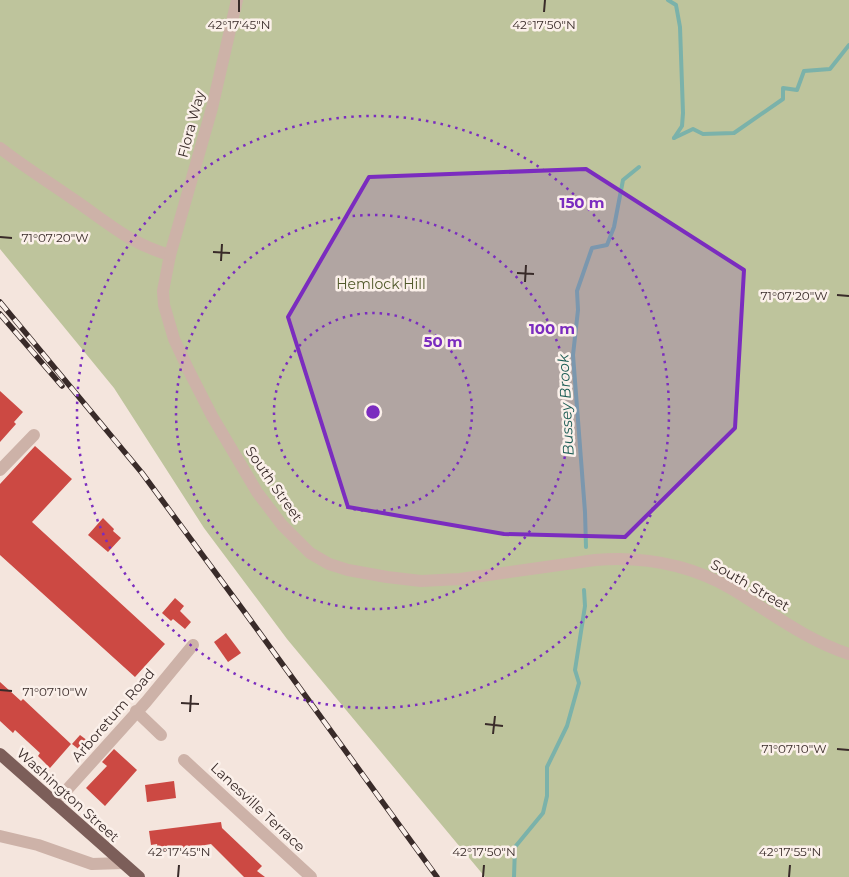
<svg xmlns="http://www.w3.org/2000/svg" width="849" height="877" font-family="Montserrat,sans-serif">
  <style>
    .green { fill: #bec49c }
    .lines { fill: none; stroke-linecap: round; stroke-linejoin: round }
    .stream { stroke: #7bb2aa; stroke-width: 4 }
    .building { fill: #cc4943 }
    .minor { stroke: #cdb2a8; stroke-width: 12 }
    .primary { stroke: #7c5e59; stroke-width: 12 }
    .rail-casing { stroke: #392b29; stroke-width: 5.5 }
    .rail { stroke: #fbf0ea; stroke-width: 4; stroke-dasharray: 11; stroke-linecap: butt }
    .marked { fill: #7b2cbf; fill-opacity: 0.2; stroke: #7b2cbf; stroke-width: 4; stroke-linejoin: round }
    .ticks { fill: none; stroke: #392b29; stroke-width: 2 }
    .ring { fill: none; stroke: #7b2cbf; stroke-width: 2.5; stroke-dasharray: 2.5 5 }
    .labels { text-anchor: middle; stroke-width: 5; stroke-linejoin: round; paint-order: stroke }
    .street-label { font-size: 14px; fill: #392b29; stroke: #fbf0ea }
    .park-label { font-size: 14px; fill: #51592b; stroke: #fbf0ea }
    .water-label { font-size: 15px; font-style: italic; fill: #1c5d55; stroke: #fbf0ea }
    .ticks-label { font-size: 12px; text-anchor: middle; fill: #392b29; stroke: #fbf0ea; stroke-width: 5; stroke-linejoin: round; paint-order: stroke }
    .centre { fill: #7b2cbf; stroke: #fbf0ea; stroke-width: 2.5 }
    .ring-label { font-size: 15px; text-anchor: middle; font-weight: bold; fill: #7b2cbf; stroke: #fbf0ea; stroke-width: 5; stroke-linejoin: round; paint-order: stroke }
  </style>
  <rect width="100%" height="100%" fill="#f4e5dd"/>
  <path class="green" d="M 0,0 L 849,0 L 849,877 L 485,877 L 287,639 L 204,528 L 114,388 L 0,249 Z"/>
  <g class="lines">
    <g class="stream">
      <path d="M 668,0 L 676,5 L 680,27 L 683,113 L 682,126 L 674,138"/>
      <path d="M 674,138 L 693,129 L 703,134 L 734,133 L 783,99 L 783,88 L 797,90 L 804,71 L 830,69 L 849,45"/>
      <path d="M 586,547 L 585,512 L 573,355 L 578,310 L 577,291 L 592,248 L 607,245 L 614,227 L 623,180 L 639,167"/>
      <path d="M 514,877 L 515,847 L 543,813 L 547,796 L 547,767 L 567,726 L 579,683 L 575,670 L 585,606 L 584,590"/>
    </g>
  </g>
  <g class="building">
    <path d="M 0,391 L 23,412 L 14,422 L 16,424 L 0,442 Z"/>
    <path d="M 35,446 L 72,479 L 32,522 L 165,644 L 135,677 L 0,555 L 0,484 Z"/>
    <path d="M 103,518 L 114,529 L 113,531 L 121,538 L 108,552 L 88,535 Z"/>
    <path d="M 175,598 L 184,606 L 180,611 L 191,622 L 185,629 L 173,619 L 171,621 L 162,613 Z"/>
    <path d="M 226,633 L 241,653 L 228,662 L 214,642 Z"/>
    <path d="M 0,682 L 21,701 L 23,699 L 71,744 L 50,768 L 38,756 L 40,753 L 15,730 L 13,733 L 0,721 Z"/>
    <path d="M 80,735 L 88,741 L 81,751 L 72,744 Z"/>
    <path d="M 114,749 L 137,770 L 105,806 L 86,788 L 107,766 L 102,762 Z"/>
    <path d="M 174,781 L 176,798 L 147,802 L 145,785 Z"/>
    <path d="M 221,822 L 222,828 L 262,866 L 257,871 L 265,877 L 244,877 L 211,844 L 159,853 L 157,844 L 151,845 L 149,831 Z"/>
  </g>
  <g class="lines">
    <g class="minor">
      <path d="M 0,148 C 24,167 49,182 73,199 C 107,222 130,244 170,255 L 163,291 L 164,305 L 174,339 L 188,369 L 212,416 L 257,492 L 282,525 L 310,553 L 329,564 L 348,570 L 387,577 L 421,581 L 460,579 L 595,560 C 644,556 689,564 732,589 C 770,612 806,640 849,654"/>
      <path d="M 170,255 L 212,108 L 237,0"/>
      <path d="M 0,470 L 34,435"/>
      <path d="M 136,711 L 161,735"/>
      <path d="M 184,760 L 311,877"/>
      <path d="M 55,803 L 146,702 L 193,645"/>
      <path d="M 0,836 L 38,845 L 92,864 L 123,863"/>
    </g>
    <path class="primary" d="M 0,754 L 139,877"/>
    <defs>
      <g id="rail">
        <path d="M 0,302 L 142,473 L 246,614 L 437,877"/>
        <path d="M 0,314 L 62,386"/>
      </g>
    </defs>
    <use href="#rail" class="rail-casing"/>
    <use href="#rail" class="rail"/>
  </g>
  <path class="marked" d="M 586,169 L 744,270 L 735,428 L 625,537 L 504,534 L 348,507 L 288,317 L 369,177 Z"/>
  <path class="ticks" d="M 239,12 L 239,0M 544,12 L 545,0M 0,237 L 12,238M 213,252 L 230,253M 221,261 L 222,244M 517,273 L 534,274M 525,282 L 526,265M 837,295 L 849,296M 0,690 L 12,691M 181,703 L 199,704M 190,712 L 191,695M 485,724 L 503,726M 493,734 L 495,716M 837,749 L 849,750M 178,877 L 179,865M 483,877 L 484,865M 789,877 L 790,865"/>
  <g class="ring">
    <circle cx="373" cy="412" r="99"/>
    <circle cx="373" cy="412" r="197"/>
    <circle cx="373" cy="412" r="296"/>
  </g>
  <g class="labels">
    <g class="street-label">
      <text transform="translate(191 124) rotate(-75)" y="5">Flora Way</text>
      <text transform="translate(274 484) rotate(55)" y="5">South Street</text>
      <text transform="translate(750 585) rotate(30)" y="5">South Street</text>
      <text transform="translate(113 715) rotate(-49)" y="5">Arboretum Road</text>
      <text transform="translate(68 795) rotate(42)" y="5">Washington Street</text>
      <text transform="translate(258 807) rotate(43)" y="5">Lanesville Terrace</text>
    </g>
    <g class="park-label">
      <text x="381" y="289">Hemlock Hill</text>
    </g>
    <g class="water-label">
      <text transform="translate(566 405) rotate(-93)" y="5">Bussey Brook</text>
    </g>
  </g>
  <g class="ticks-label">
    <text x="239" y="29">42°17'45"N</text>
    <text x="544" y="29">42°17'50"N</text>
    <text x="55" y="242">71°07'20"W</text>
    <text x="794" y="300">71°07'20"W</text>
    <text x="55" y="696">71°07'10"W</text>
    <text x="794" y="753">71°07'10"W</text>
    <text x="179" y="856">42°17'45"N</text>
    <text x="484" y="856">42°17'50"N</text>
    <text x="790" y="856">42°17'55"N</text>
  </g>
  <circle cx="373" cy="412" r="8" class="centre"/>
  <g class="ring-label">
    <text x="582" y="208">150 m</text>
    <text x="552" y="334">100 m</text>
    <text x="443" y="347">50 m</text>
  </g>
</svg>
